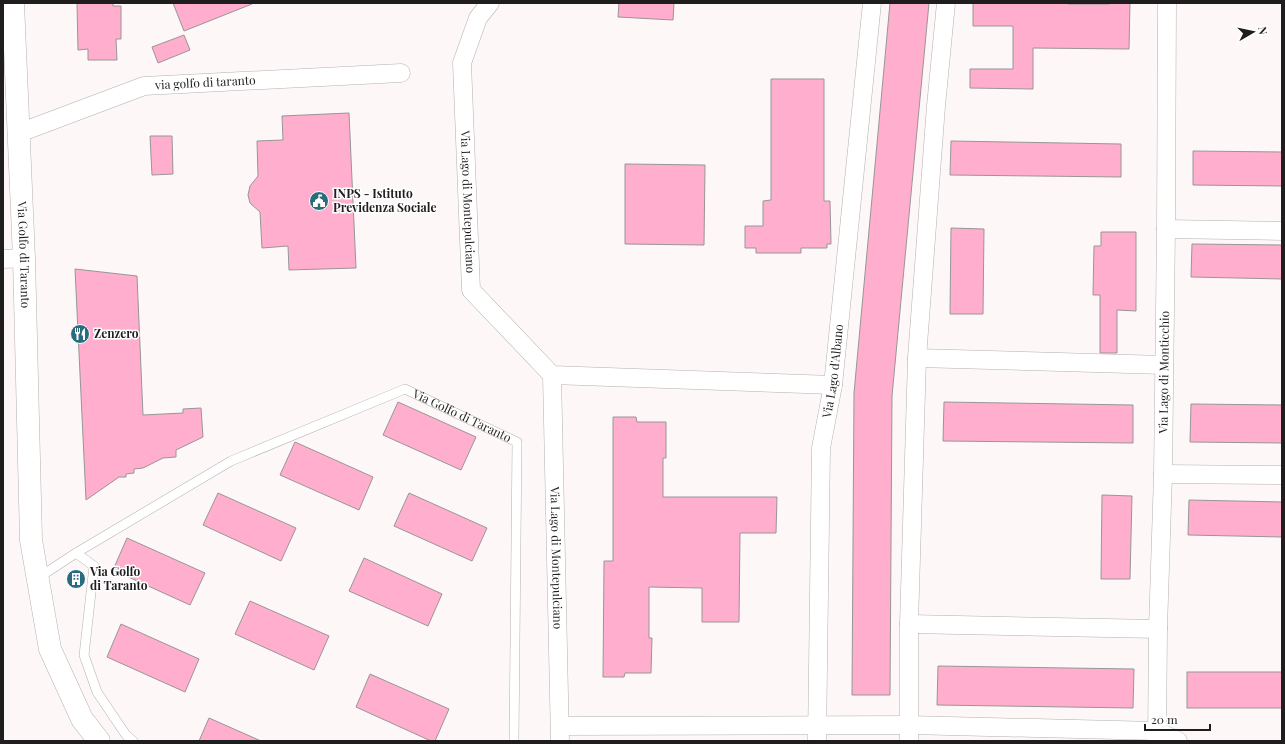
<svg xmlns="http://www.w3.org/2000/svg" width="1285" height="744" font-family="'Playfair Display',serif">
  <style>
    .building { fill: #ffaece; stroke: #999596 }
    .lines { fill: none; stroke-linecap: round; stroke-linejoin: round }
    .service-casing { stroke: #b5b0af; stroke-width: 10 }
    .minor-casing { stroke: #b5b0af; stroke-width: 19 }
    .tertiary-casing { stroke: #b5b0af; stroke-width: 23 }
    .service { stroke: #fff; stroke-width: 9 }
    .minor { stroke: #fff; stroke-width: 18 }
    .tertiary { stroke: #fff; stroke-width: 22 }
    .labels { text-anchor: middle; stroke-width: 3; stroke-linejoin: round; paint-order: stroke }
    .street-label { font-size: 12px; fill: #1f1d1d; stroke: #fff }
    .poi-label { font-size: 12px; font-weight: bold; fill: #1f1d1d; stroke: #fff; text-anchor: start }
  </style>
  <rect width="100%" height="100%" fill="#fdf8f7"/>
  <g class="building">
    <path d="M 77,3 L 113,3 L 113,6 L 121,6 L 121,39 L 116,39 L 117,60 L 88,60 L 88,49 L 78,50 Z"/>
    <path d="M 173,3 L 252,3 L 252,4 L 184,31 Z"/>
    <path d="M 619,3 L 674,3 L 673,20 L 618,17 Z"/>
    <path d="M 890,3 L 929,3 L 892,396 L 890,695 L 852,695 L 854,393 Z"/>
    <path d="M 973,3 L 1068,3 L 1068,4 L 1109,4 L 1109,3 L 1130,3 L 1129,49 L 1033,48 L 1033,89 L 970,88 L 970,69 L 1013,69 L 1013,26 L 973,26 Z"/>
    <path d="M 184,35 L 190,50 L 158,63 L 152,47 Z"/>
    <path d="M 771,79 L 824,79 L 824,201 L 830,201 L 831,244 L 827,244 L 827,248 L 801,248 L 801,253 L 756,253 L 756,248 L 745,248 L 745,226 L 763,226 L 763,201 L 771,200 Z"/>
    <path d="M 349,113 L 356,268 L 289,270 L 288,246 L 262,248 L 260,212 L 250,203 L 248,195 L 250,186 L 258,176 L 257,141 L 283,140 L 282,116 Z"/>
    <path d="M 150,136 L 172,136 L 173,174 L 152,175 Z"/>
    <path d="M 951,141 L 1121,144 L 1121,177 L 950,175 Z"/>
    <path d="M 1193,151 L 1282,152 L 1282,186 L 1193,185 Z"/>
    <path d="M 625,164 L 705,165 L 704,245 L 625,244 Z"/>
    <path d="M 951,228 L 984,229 L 983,314 L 950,314 Z"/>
    <path d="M 1101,232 L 1136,232 L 1136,311 L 1117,310 L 1117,353 L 1100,353 L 1100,295 L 1093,295 L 1094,246 L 1101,246 Z"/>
    <path d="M 1192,244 L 1282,245 L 1282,279 L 1191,277 Z"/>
    <path d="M 75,269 L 137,276 L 143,415 L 183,413 L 183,409 L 201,408 L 203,437 L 176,450 L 176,457 L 163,458 L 143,468 L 134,469 L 134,473 L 126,474 L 126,477 L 119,477 L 86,500 Z"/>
    <path d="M 398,402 L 476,437 L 461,470 L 383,435 Z"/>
    <path d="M 944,402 L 1133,405 L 1133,443 L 943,441 Z"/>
    <path d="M 1191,404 L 1282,405 L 1282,443 L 1190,442 Z"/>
    <path d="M 613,417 L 636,417 L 637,422 L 666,422 L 666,458 L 663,458 L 663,497 L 777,497 L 776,533 L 740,533 L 739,622 L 702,622 L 702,588 L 649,587 L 649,638 L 652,638 L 651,673 L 625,673 L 624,677 L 603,677 L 604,561 L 613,561 Z"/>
    <path d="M 295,442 L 373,477 L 359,510 L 280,475 Z"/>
    <path d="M 218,493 L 296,528 L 281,561 L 203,525 Z"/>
    <path d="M 409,493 L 487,528 L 472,561 L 394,526 Z"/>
    <path d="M 1102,495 L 1132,496 L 1130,579 L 1101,579 Z"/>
    <path d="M 1189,500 L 1282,502 L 1282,537 L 1188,535 Z"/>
    <path d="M 127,538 L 205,573 L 190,605 L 113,570 Z"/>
    <path d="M 364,558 L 442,594 L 428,626 L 349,591 Z"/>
    <path d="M 250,601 L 329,636 L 314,670 L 235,634 Z"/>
    <path d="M 121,624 L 199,659 L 185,692 L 107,657 Z"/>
    <path d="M 938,666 L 1134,669 L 1133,708 L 937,705 Z"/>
    <rect x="1187" y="672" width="95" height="36"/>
    <path d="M 370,674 L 449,709 L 435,741 L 431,741 L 356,707 Z"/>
    <path d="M 209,718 L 261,741 L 199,741 Z"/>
  </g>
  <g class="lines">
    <defs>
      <g id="service">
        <path d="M 76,553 L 94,566 L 84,655 L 97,692 L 126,735 L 133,741"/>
        <path id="s1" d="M 38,578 L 76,553 L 231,461 L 405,389 L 517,442 L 514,741"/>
      </g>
      <g id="minor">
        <path id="s2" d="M 490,3 L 478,18 L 462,63 L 471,290 L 552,375 L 833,385"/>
        <path id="s3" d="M 19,133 L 144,86 L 401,73"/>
        <path d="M 1166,229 L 1282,231"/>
        <path d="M 3,259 L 24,258"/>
        <path d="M 917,358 L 1164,365"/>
        <path id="s4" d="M 552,375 L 560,741"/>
        <path d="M 1163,474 L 1282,475"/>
        <path d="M 909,624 L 1158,629"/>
        <path d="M 560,726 L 909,725 L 1157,731 L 1178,741"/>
        <path id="s5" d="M 817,741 L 821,448 L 833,385 L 872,3"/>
        <path d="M 909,741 L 909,624 L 917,358 L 936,106 L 946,3"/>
        <path id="s6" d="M 1157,741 L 1158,629 L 1163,474 L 1166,229 L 1167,3"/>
      </g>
      <g id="tertiary">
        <path id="s7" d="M 13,3 L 24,258 L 31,540 L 50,649 L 82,719 L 99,741"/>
      </g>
    </defs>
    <use href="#service" class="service-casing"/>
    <use href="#minor" class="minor-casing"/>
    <use href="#tertiary" class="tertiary-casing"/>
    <use href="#service" class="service"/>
    <use href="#minor" class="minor"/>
    <use href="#tertiary" class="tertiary"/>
  </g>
  <defs>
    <symbol id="civic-disc" viewBox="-11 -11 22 22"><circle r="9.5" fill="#296c7d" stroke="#fff"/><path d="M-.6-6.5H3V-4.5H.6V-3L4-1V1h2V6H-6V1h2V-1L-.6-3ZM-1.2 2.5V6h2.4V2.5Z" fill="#fff"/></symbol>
    <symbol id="restaurant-disc" viewBox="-11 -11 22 22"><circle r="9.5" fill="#296c7d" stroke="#fff"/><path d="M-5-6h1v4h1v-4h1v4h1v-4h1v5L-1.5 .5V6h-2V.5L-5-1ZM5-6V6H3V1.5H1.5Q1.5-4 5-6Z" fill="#fff"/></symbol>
    <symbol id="building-disc" viewBox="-11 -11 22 22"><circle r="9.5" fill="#296c7d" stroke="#fff"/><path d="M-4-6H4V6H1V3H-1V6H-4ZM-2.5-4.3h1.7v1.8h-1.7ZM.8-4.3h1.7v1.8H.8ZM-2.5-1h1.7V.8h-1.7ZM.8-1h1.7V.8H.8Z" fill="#fff"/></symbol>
  </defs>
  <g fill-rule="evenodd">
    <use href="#civic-disc" x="308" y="190" width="22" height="22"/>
    <use href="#restaurant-disc" x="69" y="323" width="22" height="22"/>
    <use href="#building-disc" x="65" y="568" width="22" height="22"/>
  </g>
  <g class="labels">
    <g class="street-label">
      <text dy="4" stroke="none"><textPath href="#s3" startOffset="195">via golfo di taranto</textPath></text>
      <text dy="4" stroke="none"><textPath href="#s2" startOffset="206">Via Lago di Montepulciano</textPath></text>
      <text dy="4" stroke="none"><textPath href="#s7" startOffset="252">Via Golfo di Taranto</textPath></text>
      <text dy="4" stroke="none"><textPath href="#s5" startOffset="371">Via Lago d'Albano</textPath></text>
      <text dy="4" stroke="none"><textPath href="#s6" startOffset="369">Via Lago di Monticchio</textPath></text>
      <text dy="4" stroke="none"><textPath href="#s1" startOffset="477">Via Golfo di Taranto</textPath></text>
      <text dy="4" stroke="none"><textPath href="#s4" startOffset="183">Via Lago di Montepulciano</textPath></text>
    </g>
    <g class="poi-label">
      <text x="333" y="198">INPS - Istituto<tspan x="333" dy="14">Previdenza Sociale</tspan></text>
      <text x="94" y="338">Zenzero</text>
      <text x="90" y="576">Via Golfo<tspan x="90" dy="14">di Taranto</tspan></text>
    </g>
  </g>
  <rect width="1285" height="744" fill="none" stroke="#1f1d1d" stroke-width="8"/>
  <g transform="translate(1253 32) rotate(81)" stroke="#ffffff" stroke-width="3" paint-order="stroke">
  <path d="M0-3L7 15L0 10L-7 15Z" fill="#1f1d1d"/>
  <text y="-6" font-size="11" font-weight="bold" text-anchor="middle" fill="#1f1d1d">N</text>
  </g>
  <path d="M1145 724v6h65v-6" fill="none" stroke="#1f1d1d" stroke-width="2"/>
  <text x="1151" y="724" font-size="12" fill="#1f1d1d" stroke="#ffffff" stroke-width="3" paint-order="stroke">20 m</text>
</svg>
